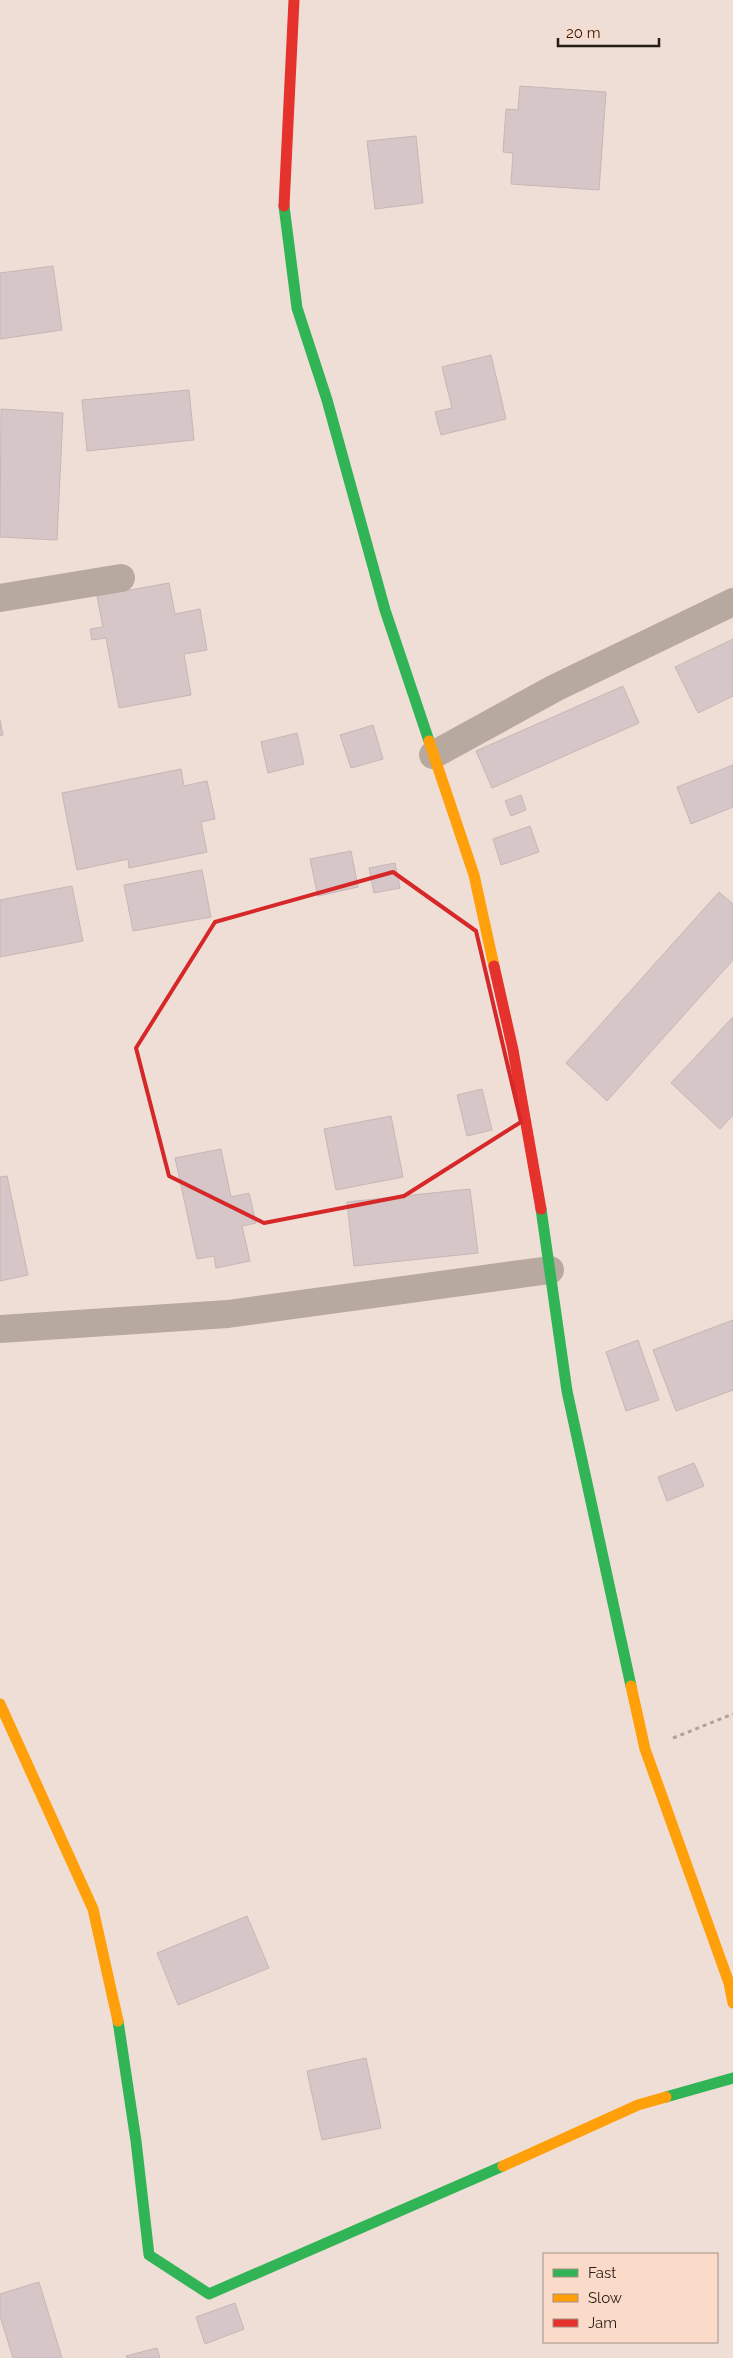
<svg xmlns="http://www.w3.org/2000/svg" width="733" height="2358" font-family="Raleway,sans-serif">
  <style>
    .building { fill: #d7c6c7; stroke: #c5b7b6 }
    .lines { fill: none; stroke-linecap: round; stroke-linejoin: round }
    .path { stroke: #aea29b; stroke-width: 3; stroke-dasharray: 4 4; stroke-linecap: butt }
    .street { stroke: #b7a99f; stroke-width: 28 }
    .fast { stroke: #30b455; stroke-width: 11 }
    .slow { stroke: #ff9f0a; stroke-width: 11 }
    .jam { stroke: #e5322d; stroke-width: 11 }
    .marked { fill: none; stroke: #d62828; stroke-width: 4; stroke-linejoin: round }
  </style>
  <rect width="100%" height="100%" fill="#efded5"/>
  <g class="building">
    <path d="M 520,86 L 606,92 L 599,190 L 511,184 L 513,153 L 503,152 L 506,109 L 518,110 Z"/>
    <path d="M 416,136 L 423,203 L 375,209 L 367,141 Z"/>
    <path d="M 53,266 L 62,330 L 0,339 L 0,273 Z"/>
    <path d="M 491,355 L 506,419 L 441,435 L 435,412 L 452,408 L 442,367 Z"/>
    <path d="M 189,390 L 194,440 L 87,451 L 82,400 Z"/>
    <path d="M 1,409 L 63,413 L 57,540 L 0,537 Z"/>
    <path d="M 169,583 L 175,614 L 200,609 L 207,650 L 184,654 L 191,695 L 119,708 L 106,638 L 92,640 L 90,629 L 103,627 L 97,596 Z"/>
    <path d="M 733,639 L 733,696 L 698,713 L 675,667 Z"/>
    <path d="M 623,686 L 639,723 L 492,788 L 476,751 Z"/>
    <path d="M 0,720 L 3,735 L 0,736 Z"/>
    <path d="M 373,725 L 383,759 L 351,768 L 340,735 Z"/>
    <path d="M 297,733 L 304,764 L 268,773 L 261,742 Z"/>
    <path d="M 733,765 L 733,807 L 691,824 L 677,787 Z"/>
    <path d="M 181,769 L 184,786 L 207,781 L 215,819 L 201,822 L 207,852 L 129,868 L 128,859 L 77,870 L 62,793 Z"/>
    <path d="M 521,795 L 526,810 L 511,816 L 505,801 Z"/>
    <path d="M 530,826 L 539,852 L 501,865 L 493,839 Z"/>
    <path d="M 351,851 L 358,887 L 318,896 L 310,859 Z"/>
    <path d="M 395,863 L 400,888 L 374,893 L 369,868 Z"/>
    <path d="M 202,870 L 211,917 L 133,931 L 124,885 Z"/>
    <path d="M 72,886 L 83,941 L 0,957 L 0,900 Z"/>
    <path d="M 719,892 L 733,904 L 733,960 L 607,1101 L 566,1063 Z"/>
    <path d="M 733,1017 L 733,1115 L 720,1129 L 671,1083 Z"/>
    <path d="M 482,1089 L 492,1130 L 467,1136 L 457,1095 Z"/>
    <path d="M 391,1116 L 403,1177 L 336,1190 L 324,1129 Z"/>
    <path d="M 221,1149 L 231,1197 L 249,1193 L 256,1223 L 242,1226 L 250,1261 L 216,1268 L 214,1256 L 197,1259 L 175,1158 Z"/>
    <path d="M 7,1176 L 28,1275 L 0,1281 L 0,1177 Z"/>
    <path d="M 470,1189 L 478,1253 L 354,1266 L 347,1202 Z"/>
    <path d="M 733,1320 L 733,1390 L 676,1411 L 653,1350 Z"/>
    <path d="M 638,1340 L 659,1400 L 626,1411 L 606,1352 Z"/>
    <path d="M 694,1463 L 704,1486 L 667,1501 L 658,1477 Z"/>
    <path d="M 247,1916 L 269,1968 L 178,2005 L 157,1953 Z"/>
    <path d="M 366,2058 L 381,2128 L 322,2140 L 307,2071 Z"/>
    <path d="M 39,2282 L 62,2358 L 13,2358 L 0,2316 L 0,2294 Z"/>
    <path d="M 235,2303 L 244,2329 L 205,2344 L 196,2317 Z"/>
    <path d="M 157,2348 L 160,2358 L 127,2358 L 126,2356 Z"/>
  </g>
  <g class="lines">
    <path class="path" d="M 673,1738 L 733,1714"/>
    <g class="street">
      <path d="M 0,598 L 121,578"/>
      <path d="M 433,755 L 555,688 L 733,602"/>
      <path d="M 0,1329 L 228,1314 L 550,1270"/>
    </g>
    <g class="fast">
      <path d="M 284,206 L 297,308 L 327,400 L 385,610 L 429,741"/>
      <path d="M 541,1209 L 567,1391 L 631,1686"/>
      <path d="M 118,2021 L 136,2141 L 149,2255 L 209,2294 L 503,2166"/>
      <path d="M 666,2097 L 733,2078"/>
    </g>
    <g class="slow">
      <path d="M 429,741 L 474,875 L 494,966"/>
      <path d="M 631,1686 L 645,1749 L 729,1983 L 733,2003"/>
      <path d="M 0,1704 L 93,1909 L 118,2021"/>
      <path d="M 503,2166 L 638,2105 L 666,2097"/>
    </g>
    <g class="jam">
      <path d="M 284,206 L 294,0"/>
      <path d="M 494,966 L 513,1050 L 541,1209"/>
    </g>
  </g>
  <path class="marked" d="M 393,872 L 476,931 L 521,1122 L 404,1196 L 264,1223 L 169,1176 L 136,1048 L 215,922 Z"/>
  <rect x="543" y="2253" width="175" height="90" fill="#fadbca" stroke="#a68f82"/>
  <rect x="553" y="2269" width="25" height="8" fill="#30b455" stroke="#a68f82"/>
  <text x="588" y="2278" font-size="15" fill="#271c16">Fast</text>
  <rect x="553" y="2294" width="25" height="8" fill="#ff9f0a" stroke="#a68f82"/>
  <text x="588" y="2303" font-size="15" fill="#271c16">Slow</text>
  <rect x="553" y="2319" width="25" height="8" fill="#e5322d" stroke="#a68f82"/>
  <text x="588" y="2328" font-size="15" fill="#271c16">Jam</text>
  <path d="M558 38v8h101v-8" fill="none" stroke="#271c16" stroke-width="2.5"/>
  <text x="566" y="38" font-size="15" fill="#271c16" stroke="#fadbca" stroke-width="4" paint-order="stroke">20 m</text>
</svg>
